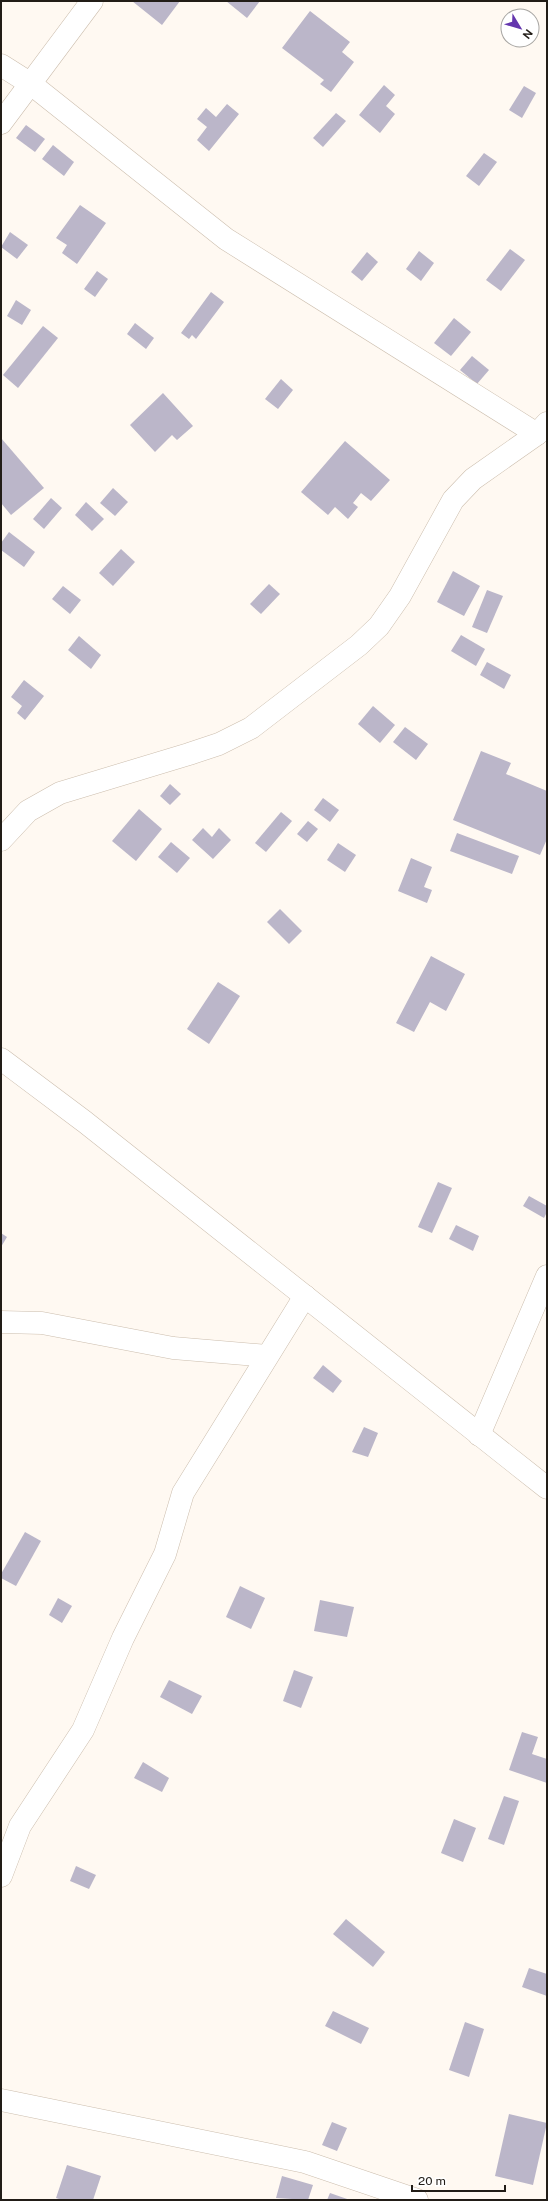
<svg xmlns="http://www.w3.org/2000/svg" width="548" height="2201" font-family="'Public Sans',sans-serif">
  <style>
    .building { fill: #bbb6c9 }
    .lines { fill: none; stroke-linecap: round; stroke-linejoin: round }
    .minor-casing { stroke: #ccbeae; stroke-width: 23 }
    .minor { stroke: #fff; stroke-width: 22 }
  </style>
  <rect width="100%" height="100%" fill="#fff9f2"/>
  <g class="building">
    <path d="M 132,1 L 180,1 L 162,25 Z"/>
    <path d="M 226,1 L 260,1 L 247,18 Z"/>
    <path d="M 310,11 L 350,42 L 342,52 L 354,62 L 331,92 L 320,84 L 324,80 L 282,48 Z"/>
    <path d="M 384,85 L 395,95 L 386,106 L 395,114 L 380,133 L 359,115 Z"/>
    <path d="M 524,86 L 536,93 L 522,118 L 509,110 Z"/>
    <path d="M 227,104 L 239,114 L 209,151 L 197,140 L 207,127 L 197,119 L 206,108 L 216,117 Z"/>
    <path d="M 336,113 L 346,121 L 323,147 L 313,138 Z"/>
    <path d="M 26,125 L 45,139 L 35,152 L 16,138 Z"/>
    <path d="M 53,145 L 74,162 L 64,176 L 42,159 Z"/>
    <path d="M 484,153 L 497,162 L 479,186 L 466,176 Z"/>
    <path d="M 80,205 L 106,223 L 77,264 L 62,253 L 67,245 L 56,238 Z"/>
    <path d="M 10,232 L 28,245 L 17,259 L 1,247 Z"/>
    <path d="M 510,249 L 525,260 L 501,291 L 486,280 Z"/>
    <path d="M 419,251 L 434,263 L 421,281 L 406,269 Z"/>
    <path d="M 367,252 L 378,262 L 362,281 L 351,272 Z"/>
    <path d="M 97,271 L 108,279 L 95,297 L 84,289 Z"/>
    <path d="M 211,292 L 224,302 L 196,339 L 192,335 L 189,339 L 181,333 Z"/>
    <path d="M 16,300 L 31,310 L 22,325 L 7,316 Z"/>
    <path d="M 454,318 L 471,332 L 451,356 L 434,343 Z"/>
    <path d="M 135,323 L 154,338 L 146,349 L 127,334 Z"/>
    <path d="M 43,326 L 58,338 L 18,388 L 3,375 Z"/>
    <path d="M 472,356 L 489,370 L 477,384 L 460,370 Z"/>
    <path d="M 281,379 L 293,390 L 278,409 L 265,399 Z"/>
    <path d="M 163,393 L 193,426 L 177,440 L 172,435 L 155,452 L 130,425 Z"/>
    <path d="M 1,438 L 44,488 L 11,515 L 1,503 Z"/>
    <path d="M 345,441 L 390,480 L 371,501 L 361,493 L 353,503 L 358,507 L 348,519 L 335,507 L 328,515 L 301,492 Z"/>
    <path d="M 113,488 L 128,502 L 115,516 L 100,503 Z"/>
    <path d="M 51,498 L 62,508 L 44,529 L 33,519 Z"/>
    <path d="M 86,502 L 104,519 L 92,531 L 75,515 Z"/>
    <path d="M 9,532 L 35,552 L 24,567 L 1,550 L 1,543 Z"/>
    <path d="M 121,549 L 135,562 L 113,586 L 99,573 Z"/>
    <path d="M 453,571 L 480,586 L 464,616 L 437,602 Z"/>
    <path d="M 269,584 L 280,594 L 261,614 L 250,604 Z"/>
    <path d="M 63,586 L 81,600 L 70,614 L 52,599 Z"/>
    <path d="M 487,590 L 503,596 L 487,633 L 472,627 Z"/>
    <path d="M 461,635 L 485,649 L 476,666 L 451,651 Z"/>
    <path d="M 79,636 L 101,655 L 91,669 L 68,650 Z"/>
    <path d="M 487,662 L 511,675 L 504,689 L 480,675 Z"/>
    <path d="M 24,680 L 44,696 L 25,720 L 17,713 L 22,706 L 11,697 Z"/>
    <path d="M 373,706 L 395,725 L 380,743 L 358,724 Z"/>
    <path d="M 405,727 L 428,744 L 416,760 L 393,742 Z"/>
    <path d="M 481,751 L 511,763 L 506,774 L 547,791 L 547,839 L 540,855 L 453,820 Z"/>
    <path d="M 170,784 L 181,794 L 170,805 L 160,796 Z"/>
    <path d="M 323,798 L 339,810 L 330,822 L 314,810 Z"/>
    <path d="M 139,809 L 162,829 L 136,861 L 112,841 Z"/>
    <path d="M 281,812 L 292,821 L 266,852 L 255,843 Z"/>
    <path d="M 308,821 L 318,829 L 307,842 L 297,834 Z"/>
    <path d="M 203,828 L 212,837 L 219,828 L 231,840 L 213,859 L 192,840 Z"/>
    <path d="M 457,833 L 519,856 L 512,874 L 450,851 Z"/>
    <path d="M 171,842 L 190,858 L 177,873 L 158,857 Z"/>
    <path d="M 338,843 L 356,855 L 345,872 L 327,860 Z"/>
    <path d="M 411,858 L 432,867 L 424,887 L 432,890 L 427,903 L 398,891 Z"/>
    <path d="M 280,909 L 302,931 L 289,944 L 267,922 Z"/>
    <path d="M 431,956 L 465,974 L 446,1011 L 430,1002 L 414,1032 L 396,1023 Z"/>
    <path d="M 218,982 L 240,996 L 209,1044 L 187,1029 Z"/>
    <path d="M 438,1182 L 452,1188 L 432,1233 L 418,1227 Z"/>
    <path d="M 529,1196 L 547,1206 L 547,1212 L 544,1218 L 523,1206 Z"/>
    <path d="M 456,1225 L 479,1236 L 473,1251 L 449,1239 Z"/>
    <path d="M 1,1233 L 7,1237 L 1,1247 Z"/>
    <path d="M 323,1365 L 342,1381 L 333,1393 L 313,1378 Z"/>
    <path d="M 364,1427 L 378,1433 L 368,1457 L 352,1452 Z"/>
    <path d="M 25,1532 L 41,1541 L 16,1586 L 1,1578 L 1,1574 Z"/>
    <path d="M 240,1586 L 265,1598 L 251,1629 L 226,1617 Z"/>
    <path d="M 58,1598 L 72,1606 L 62,1623 L 49,1615 Z"/>
    <path d="M 320,1600 L 354,1607 L 347,1637 L 314,1631 Z"/>
    <path d="M 294,1670 L 313,1677 L 301,1708 L 283,1701 Z"/>
    <path d="M 169,1680 L 202,1696 L 192,1714 L 160,1697 Z"/>
    <path d="M 522,1732 L 538,1737 L 532,1754 L 547,1759 L 547,1783 L 509,1770 Z"/>
    <path d="M 143,1762 L 169,1778 L 162,1792 L 134,1778 Z"/>
    <path d="M 504,1796 L 519,1801 L 504,1845 L 488,1839 Z"/>
    <path d="M 454,1819 L 476,1828 L 463,1862 L 441,1853 Z"/>
    <path d="M 76,1866 L 96,1875 L 89,1889 L 70,1881 Z"/>
    <path d="M 346,1919 L 385,1952 L 373,1967 L 333,1934 Z"/>
    <path d="M 529,1968 L 547,1974 L 547,1996 L 522,1987 Z"/>
    <path d="M 333,2011 L 369,2028 L 361,2044 L 325,2026 Z"/>
    <path d="M 465,2022 L 484,2029 L 469,2077 L 449,2070 Z"/>
    <path d="M 509,2114 L 547,2123 L 533,2185 L 495,2176 Z"/>
    <path d="M 332,2122 L 347,2128 L 337,2151 L 322,2145 Z"/>
    <path d="M 67,2165 L 101,2176 L 93,2200 L 62,2200 L 56,2198 Z"/>
    <path d="M 282,2176 L 313,2185 L 308,2200 L 276,2198 Z"/>
    <path d="M 330,2193 L 350,2200 L 327,2200 Z"/>
  </g>
  <g class="lines">
    <defs>
      <g id="minor">
        <path d="M 1,65 L 31,84 L 226,239 L 537,434"/>
        <path d="M 1,123 L 92,1"/>
        <path d="M 1,840 L 28,811 L 60,793 L 189,754 L 219,744 L 251,728 L 359,645 L 379,626 L 400,596 L 453,500 L 473,479 L 537,434 L 547,423"/>
        <path d="M 1,1059 L 85,1122 L 547,1488"/>
        <path d="M 1,1322 L 42,1323 L 173,1348 L 267,1356"/>
        <path d="M 479,1435 L 547,1276"/>
        <path d="M 1,1876 L 20,1826 L 83,1730 L 123,1638 L 165,1554 L 183,1493 L 305,1296"/>
        <path d="M 1,2100 L 305,2162 L 417,2200"/>
      </g>
    </defs>
    <use href="#minor" class="minor-casing"/>
    <use href="#minor" class="minor"/>
  </g>
  <rect width="548" height="2201" fill="none" stroke="#221d17" stroke-width="4"/>
  <g transform="translate(520 28) rotate(128)"><circle r="19" fill="#ffffff" stroke="#a7a5a2"/>
  <path d="M0-3L7 15L0 10L-7 15Z" fill="#6436ae"/>
  <text y="-6" font-size="11" font-weight="bold" text-anchor="middle" fill="#221d17">N</text>
  </g>
  <path d="M412 2185v6h93v-6" fill="none" stroke="#221d17" stroke-width="2"/>
  <text x="418" y="2185" font-size="12" fill="#221d17" stroke="#ffffff" stroke-width="3" paint-order="stroke">20 m</text>
</svg>
